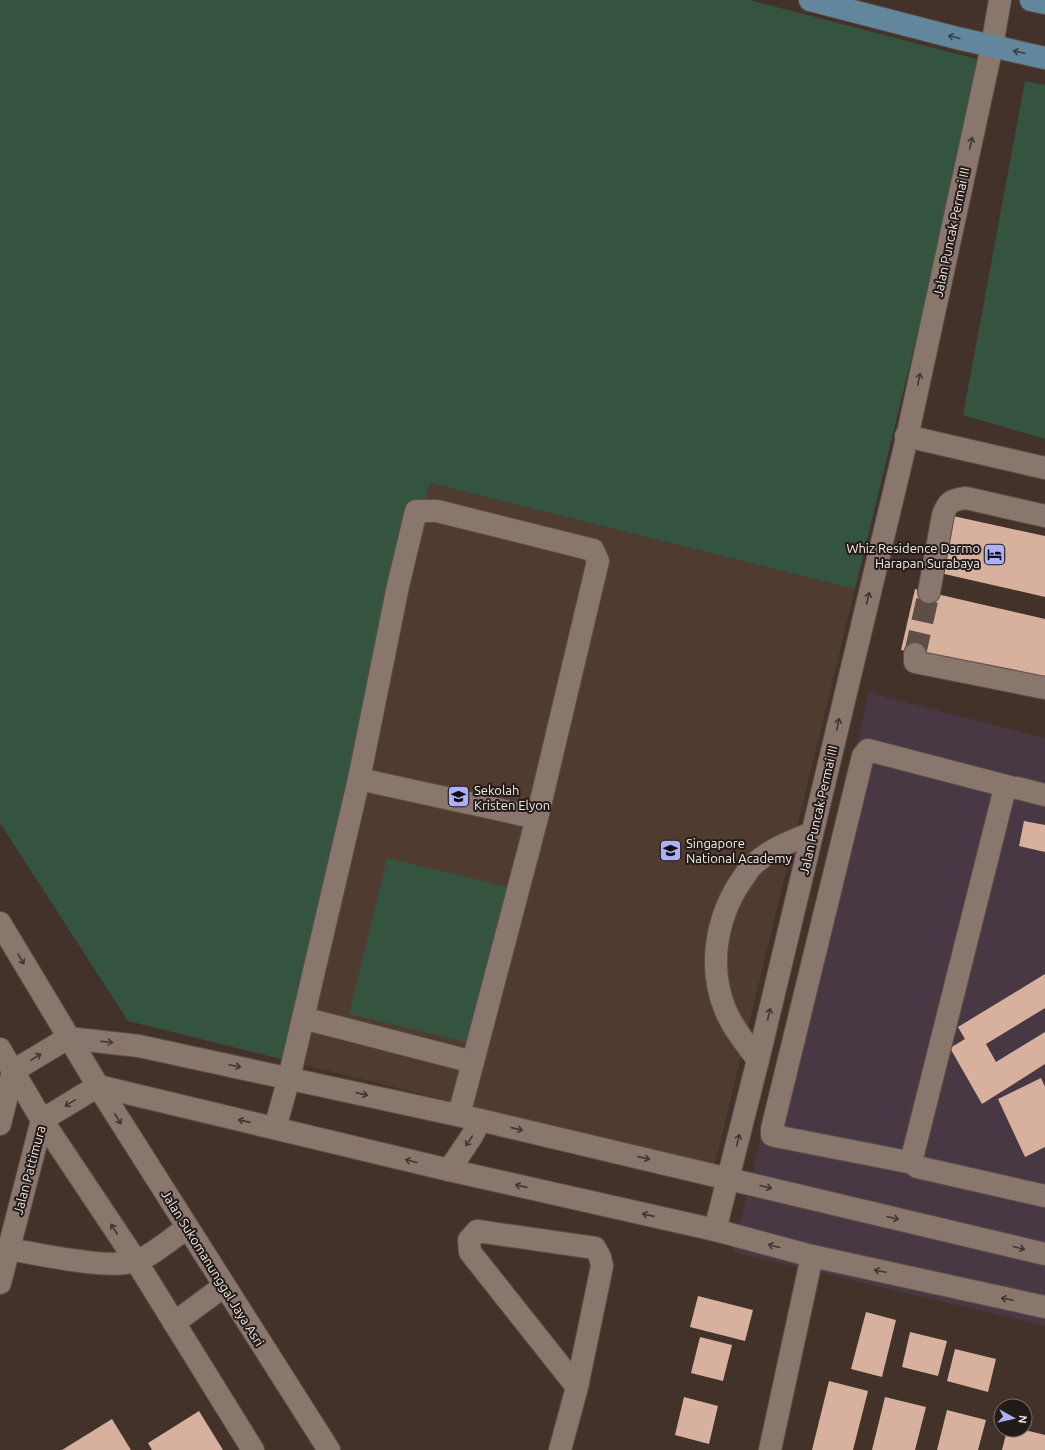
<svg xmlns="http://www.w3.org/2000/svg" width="1045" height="1450" font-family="Ubuntu,sans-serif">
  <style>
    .commercial { fill: #483843 }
    .built { fill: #503b30 }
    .green { fill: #345440 }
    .building { fill: #d7b19e }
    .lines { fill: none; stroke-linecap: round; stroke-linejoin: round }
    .minor-tunnel { stroke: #5d4e46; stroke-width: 22; stroke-dasharray: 22 11; stroke-linecap: butt }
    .minor-casing { stroke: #5d4f49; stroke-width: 24 }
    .major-casing { stroke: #5d4f49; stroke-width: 24 }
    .minor { stroke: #89766d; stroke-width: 22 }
    .major { stroke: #62869b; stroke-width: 22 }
    .oneway { stroke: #394046 }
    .oneway2 { stroke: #423632 }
    .labels { text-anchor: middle; stroke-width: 4; stroke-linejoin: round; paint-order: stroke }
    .street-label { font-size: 13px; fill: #f4eae5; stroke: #231b18 }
    .poi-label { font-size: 13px; fill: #f4eae5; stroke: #231b18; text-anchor: start }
  </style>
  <rect width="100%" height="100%" fill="#42322a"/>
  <path class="commercial" d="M 869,693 L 1045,738 L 1045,1326 L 733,1252 Z"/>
  <path class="built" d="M 430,483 L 855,589 L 714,1167 L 289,1061 Z"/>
  <g class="green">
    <path d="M 0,0 L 749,0 L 984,61 L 855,589 L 430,483 L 289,1061 L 128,1021 L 0,823 Z"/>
    <path d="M 1025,81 L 1045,85 L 1045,439 L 963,415 Z"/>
    <path d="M 387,858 L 512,888 L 473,1044 L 349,1014 Z"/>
  </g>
  <g class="building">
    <path d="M 953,516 L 1045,536 L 1045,597 L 940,573 Z"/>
    <path d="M 915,589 L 1045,619 L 1045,683 L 901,650 Z"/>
    <path d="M 1024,821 L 1045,825 L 1045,852 L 1019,846 Z"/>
    <path d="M 1045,974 L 1045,1008 L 986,1044 L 996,1062 L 1045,1032 L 1045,1064 L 982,1104 L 950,1048 L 965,1039 L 958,1027 Z"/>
    <path d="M 1041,1078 L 1045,1087 L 1045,1147 L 1025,1157 L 998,1099 Z"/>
    <path d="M 698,1296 L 753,1310 L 745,1341 L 690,1327 Z"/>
    <path d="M 866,1312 L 896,1320 L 882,1377 L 851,1369 Z"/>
    <path d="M 910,1332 L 947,1341 L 938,1376 L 902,1367 Z"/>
    <path d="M 700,1337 L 732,1345 L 723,1381 L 691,1373 Z"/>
    <path d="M 955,1349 L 996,1359 L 988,1392 L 947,1381 Z"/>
    <path d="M 829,1381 L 868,1391 L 853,1450 L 812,1450 Z"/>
    <path d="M 684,1397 L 718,1406 L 709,1444 L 675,1435 Z"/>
    <path d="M 885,1397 L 926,1407 L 915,1450 L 872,1450 Z"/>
    <path d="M 947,1410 L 986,1420 L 978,1450 L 937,1450 Z"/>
    <path d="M 199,1411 L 223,1450 L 152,1450 L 148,1443 Z"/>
    <path d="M 112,1419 L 131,1450 L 62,1450 Z"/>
    <path d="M 1007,1430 L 1025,1430 L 1045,1435 L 1045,1450 L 1002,1450 Z"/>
  </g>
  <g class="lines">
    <path class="minor-tunnel" d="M 915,654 L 929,592"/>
    <defs>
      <g id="minor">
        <path d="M 906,436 L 1045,468"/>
        <path d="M 929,592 L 943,515 C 948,501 952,500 966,498 L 1045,516"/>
        <path d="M 915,654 L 915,662 L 1045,688"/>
        <path d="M 359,779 L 537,818"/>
        <path d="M 1045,795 L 1017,788 L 1005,788 L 912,1158 L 913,1163 L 917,1167 L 1045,1196"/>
        <path d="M 0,923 L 98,1086 L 329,1450"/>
        <path d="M 303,1018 L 473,1062"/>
        <path d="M 0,1049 L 42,1120 L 136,1261 L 253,1450"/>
        <path d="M 758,1060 C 746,1044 732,1027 725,1009 C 708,967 716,918 741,881 C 745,876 748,869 754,864 C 771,849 791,841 812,833"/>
        <path d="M 98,1086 L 449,1170 L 715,1230 L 812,1256 L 1045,1307"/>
        <path d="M 480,1120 L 1045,1254"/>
        <path d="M 0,1124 L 13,1071 L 68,1038 L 139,1046 L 480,1120 L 472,1136 L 449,1170"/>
        <path d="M 275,1128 L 289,1078 L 359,779 L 398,586 L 416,511 L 437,511 L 593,550 L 598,561 L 537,818 L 459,1115"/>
        <path d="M 913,1163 L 780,1137 L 772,1135 L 772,1129 L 863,756 L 868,750 L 1010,787"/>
        <path d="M 715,1230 L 758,1060 L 906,442 L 992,46 L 1000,0"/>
        <path d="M 8,1249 C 40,1254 107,1270 136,1261 C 152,1256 172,1238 187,1228"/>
        <path d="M 0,1283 L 42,1120 L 98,1086"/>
        <path d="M 174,1323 L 224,1286"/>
        <path d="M 560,1450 L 577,1387 L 602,1266 L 600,1257 L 595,1248 L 477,1231 L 469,1240 L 470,1252 L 577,1387"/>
        <path d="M 770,1450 L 812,1256"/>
      </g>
      <g id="major">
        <path d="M 810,0 L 957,38 L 1045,58"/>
        <path d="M 1031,0 L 1045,3"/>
      </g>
    </defs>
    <use href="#minor" class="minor-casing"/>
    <use href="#major" class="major-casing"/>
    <use href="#minor" class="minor"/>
    <use href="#major" class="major"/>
  </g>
  <defs><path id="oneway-shaft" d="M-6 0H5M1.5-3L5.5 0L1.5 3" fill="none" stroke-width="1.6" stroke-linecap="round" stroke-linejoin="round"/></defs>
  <g class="oneway">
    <use href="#oneway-shaft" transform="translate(954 37) rotate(-166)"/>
    <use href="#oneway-shaft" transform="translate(1019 52) rotate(-168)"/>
  </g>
  <g class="oneway2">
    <use href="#oneway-shaft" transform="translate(971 143) rotate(-78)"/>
    <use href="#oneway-shaft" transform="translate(919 379) rotate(-78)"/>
    <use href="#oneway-shaft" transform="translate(868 598) rotate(-77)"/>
    <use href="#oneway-shaft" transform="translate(838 724) rotate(-77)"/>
    <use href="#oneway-shaft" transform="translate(21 959) rotate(59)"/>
    <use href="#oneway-shaft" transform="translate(769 1014) rotate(-77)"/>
    <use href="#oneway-shaft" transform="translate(107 1042) rotate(6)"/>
    <use href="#oneway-shaft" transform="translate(36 1057) rotate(-31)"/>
    <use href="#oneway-shaft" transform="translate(235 1066) rotate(12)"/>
    <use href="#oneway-shaft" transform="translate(362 1094) rotate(13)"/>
    <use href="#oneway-shaft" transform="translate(70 1103) rotate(149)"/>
    <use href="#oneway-shaft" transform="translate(118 1119) rotate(58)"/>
    <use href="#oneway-shaft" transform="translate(244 1121) rotate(-167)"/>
    <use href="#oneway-shaft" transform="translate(517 1129) rotate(13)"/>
    <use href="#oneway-shaft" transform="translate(738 1140) rotate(-76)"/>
    <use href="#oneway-shaft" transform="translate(469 1141) rotate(123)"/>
    <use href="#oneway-shaft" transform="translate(644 1158) rotate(13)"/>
    <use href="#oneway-shaft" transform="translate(411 1161) rotate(-166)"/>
    <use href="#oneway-shaft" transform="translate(521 1186) rotate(-167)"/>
    <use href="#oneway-shaft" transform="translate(766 1187) rotate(14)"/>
    <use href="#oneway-shaft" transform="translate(648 1215) rotate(-167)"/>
    <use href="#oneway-shaft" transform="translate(893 1218) rotate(14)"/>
    <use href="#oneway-shaft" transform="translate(114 1229) rotate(-123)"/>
    <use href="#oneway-shaft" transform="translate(774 1246) rotate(-165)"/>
    <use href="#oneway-shaft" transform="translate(1019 1248) rotate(14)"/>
    <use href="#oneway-shaft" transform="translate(880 1271) rotate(-168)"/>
    <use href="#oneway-shaft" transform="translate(1007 1299) rotate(-168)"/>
  </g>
  <defs>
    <symbol id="hotel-square" viewBox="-11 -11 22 22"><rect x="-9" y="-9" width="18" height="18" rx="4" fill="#adaffb" stroke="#231b18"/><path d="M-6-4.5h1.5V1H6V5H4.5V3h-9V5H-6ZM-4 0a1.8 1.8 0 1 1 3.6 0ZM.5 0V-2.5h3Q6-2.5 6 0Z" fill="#111"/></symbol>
    <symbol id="school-square" viewBox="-11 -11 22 22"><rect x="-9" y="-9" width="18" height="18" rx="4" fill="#adaffb" stroke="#231b18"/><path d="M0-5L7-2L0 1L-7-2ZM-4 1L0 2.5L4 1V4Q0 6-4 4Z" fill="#111"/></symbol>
  </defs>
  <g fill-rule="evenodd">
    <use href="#hotel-square" x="982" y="542" width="25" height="25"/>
    <use href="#school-square" x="446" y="784" width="25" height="25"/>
    <use href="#school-square" x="658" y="838" width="25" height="25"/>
  </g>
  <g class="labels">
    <g class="street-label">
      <text transform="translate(951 232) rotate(-78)" y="5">Jalan Puncak Permai III</text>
      <text transform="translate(818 810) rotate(-77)" y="5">Jalan Puncak Permai III</text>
      <text transform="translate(29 1170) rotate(-75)" y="5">Jalan Pattimura</text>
      <text transform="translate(213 1268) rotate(58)" y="5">Jalan Sukomanunggal Jaya Asri</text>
    </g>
    <g class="poi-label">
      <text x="980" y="553" text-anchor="end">Whiz Residence Darmo<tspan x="980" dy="15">Harapan Surabaya</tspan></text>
      <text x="474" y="795">Sekolah<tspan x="474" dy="15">Kristen Elyon</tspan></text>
      <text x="686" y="848">Singapore<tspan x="686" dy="15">National Academy</tspan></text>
    </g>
  </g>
  <g transform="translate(1013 1418) rotate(98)"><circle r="19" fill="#231b18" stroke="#776e6a"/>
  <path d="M0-3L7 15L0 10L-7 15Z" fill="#adaffb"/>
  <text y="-6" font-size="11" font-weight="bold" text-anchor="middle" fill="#f4eae5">N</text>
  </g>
</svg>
